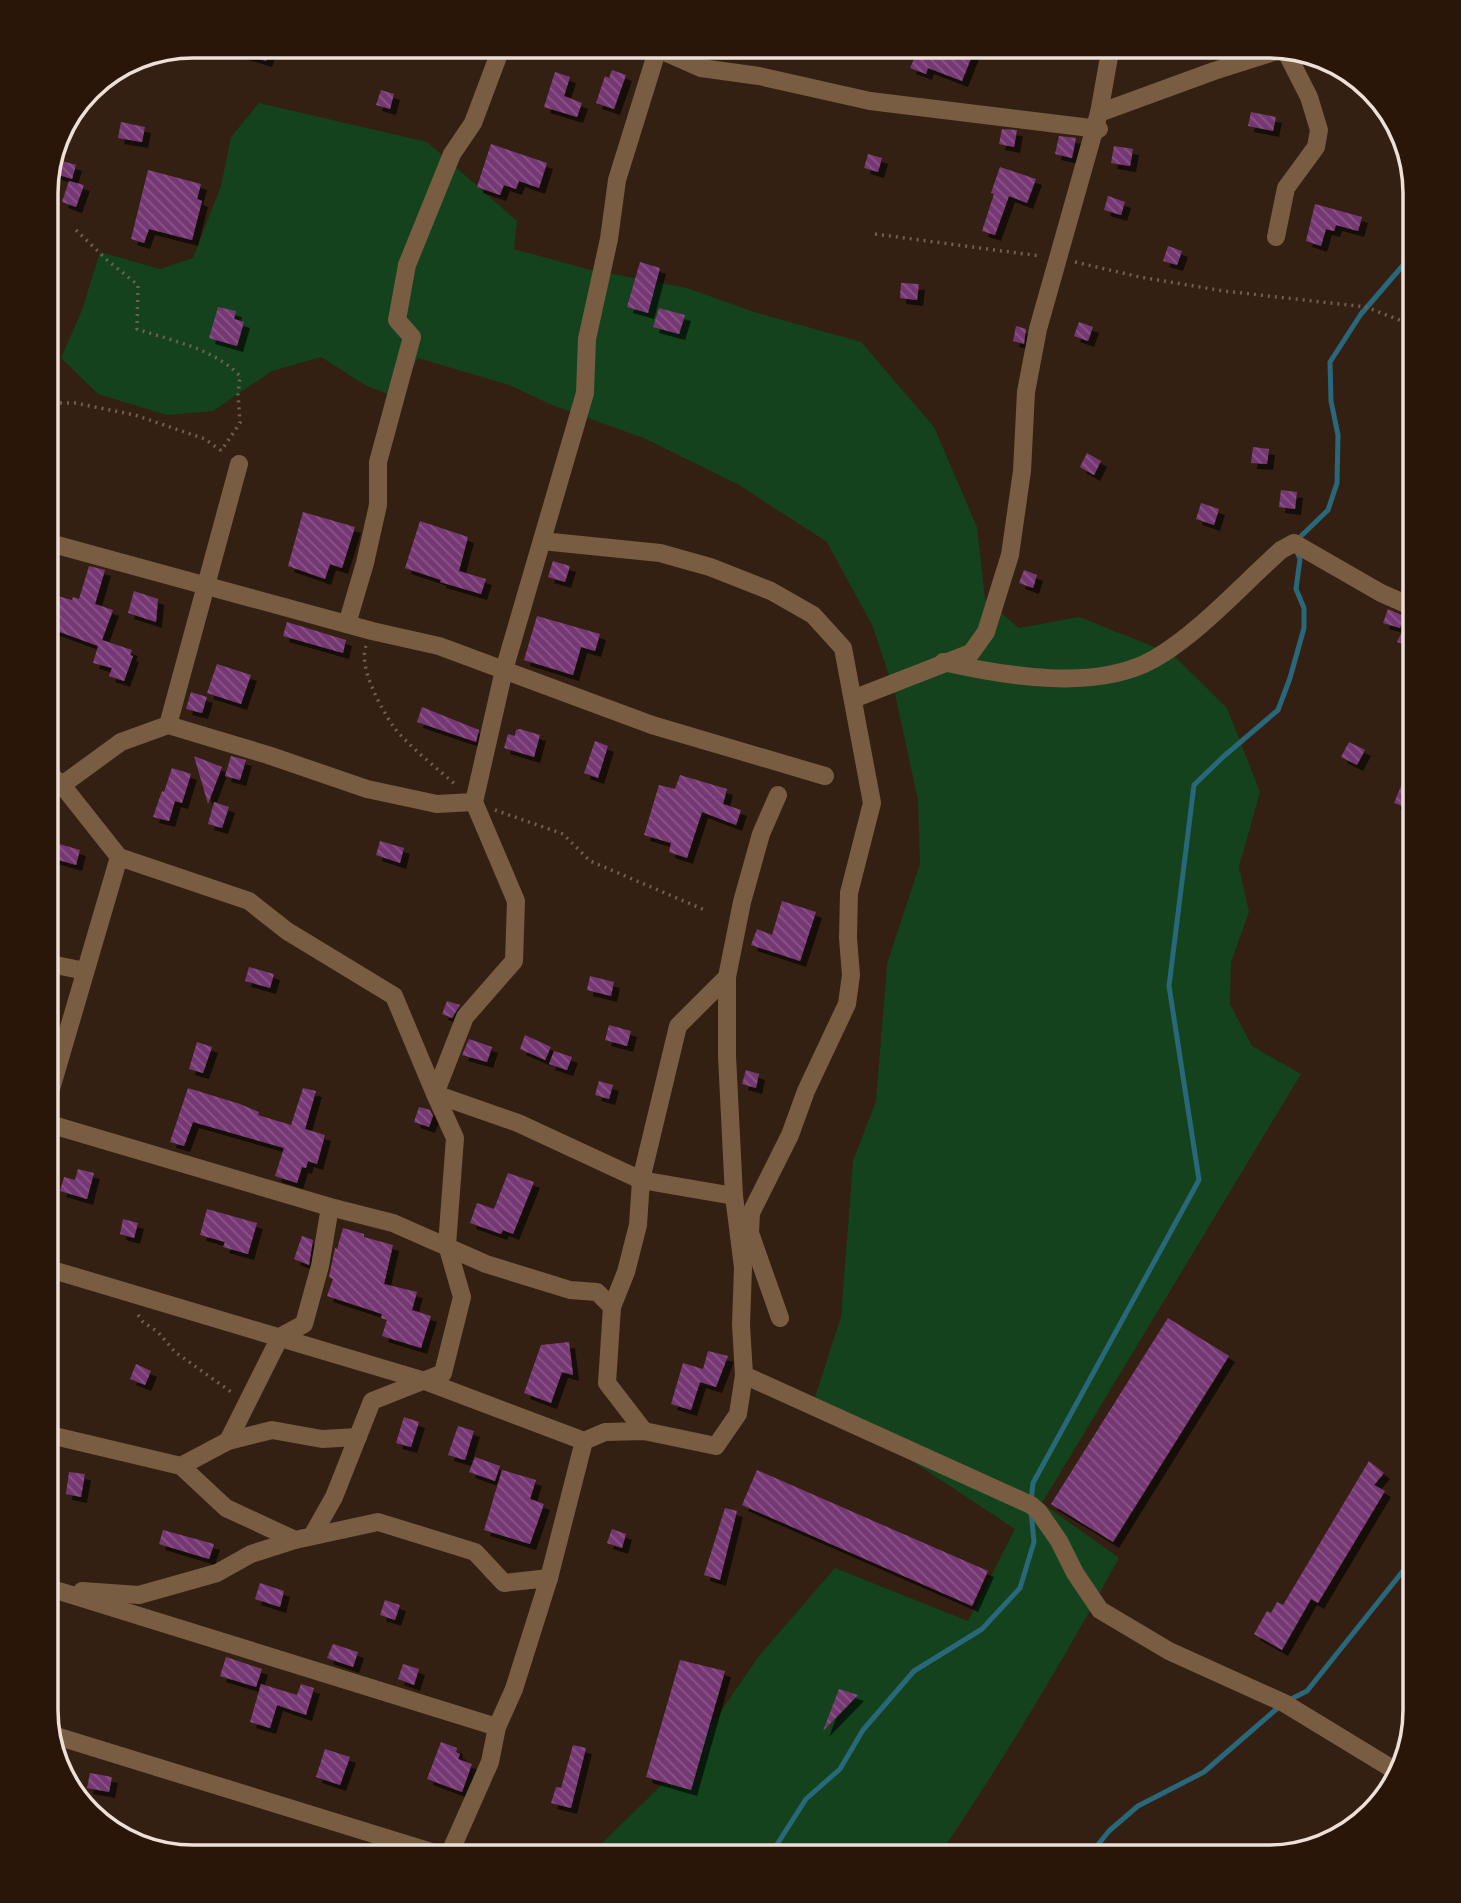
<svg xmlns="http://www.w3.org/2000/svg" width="1461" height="1903" font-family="Arial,sans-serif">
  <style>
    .grass { fill: #13421c }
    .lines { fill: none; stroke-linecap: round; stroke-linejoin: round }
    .stream { stroke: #29687b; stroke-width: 5 }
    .building { fill: url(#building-back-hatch); filter: url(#shadow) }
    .path { stroke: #715e52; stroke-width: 3.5; stroke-dasharray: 2 5; stroke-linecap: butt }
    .minor { stroke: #785d43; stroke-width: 18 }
    .rim { fill: none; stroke: #efe0d7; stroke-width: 3.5 }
  </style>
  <defs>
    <pattern id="building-back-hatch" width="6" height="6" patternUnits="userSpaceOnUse" patternTransform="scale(1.75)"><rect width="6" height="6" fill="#763974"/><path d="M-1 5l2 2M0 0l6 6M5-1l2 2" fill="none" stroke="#8a5587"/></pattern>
    <filter id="shadow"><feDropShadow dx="6" dy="6" stdDeviation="0" flood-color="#0009"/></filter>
  </defs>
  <rect width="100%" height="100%" fill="#342012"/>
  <path class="grass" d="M 259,103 L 427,142 L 517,221 L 514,249 L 591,270 L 687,288 L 754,312 L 861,342 L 934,427 L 977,527 L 985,599 L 1019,628 L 1079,617 L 1172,654 L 1227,708 L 1260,792 L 1239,867 L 1249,912 L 1231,962 L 1230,1004 L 1252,1046 L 1301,1074 L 1042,1503 L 1119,1558 C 1063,1661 1003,1761 938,1857 L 588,1857 L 688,1759 L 759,1656 L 835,1568 L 968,1621 L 1015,1529 L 815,1397 L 841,1317 L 853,1161 L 876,1101 L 887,964 L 920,864 L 918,800 L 895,694 L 873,627 L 827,542 L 739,485 L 646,439 L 552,405 L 509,385 L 418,358 L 397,398 L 365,385 L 321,357 L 272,371 L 213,411 L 167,415 L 98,394 L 61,358 L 82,310 L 100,252 L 160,269 L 193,258 L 221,186 L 231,137 Z"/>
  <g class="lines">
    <g class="stream">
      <path d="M 1297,540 L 1328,510 L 1337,483 L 1338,435 L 1331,401 L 1330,362 L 1361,314 L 1405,263 L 1415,233"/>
      <path d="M 1031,1502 L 1033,1483 L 1199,1180 L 1169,986 L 1194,785 L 1223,757 L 1278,710 L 1290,678 L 1304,628 L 1304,608 L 1296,589 L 1300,559 L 1296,549"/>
      <path d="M 1289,1700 L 1307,1691 L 1415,1556"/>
      <path d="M 769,1857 L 806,1799 L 840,1769 L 863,1730 L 914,1671 L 982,1629 L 1020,1588 L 1034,1542 L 1031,1511"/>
      <path d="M 1088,1857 L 1109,1831 L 1138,1806 L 1204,1772 L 1281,1705"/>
    </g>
  </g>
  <g class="building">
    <path d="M 227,46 L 271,46 L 266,61 L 227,49 Z"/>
    <path d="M 920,46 L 976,46 L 962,81 L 928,68 L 926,74 L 910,68 Z"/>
    <path d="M 612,70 L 626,75 L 614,109 L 596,103 L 605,76 L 609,78 Z"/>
    <path d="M 555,72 L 570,77 L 564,96 L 582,103 L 577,117 L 544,107 Z"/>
    <path d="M 381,90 L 394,94 L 390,109 L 376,105 Z"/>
    <path d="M 1251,112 L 1276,117 L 1273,131 L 1248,126 Z"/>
    <path d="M 121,122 L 145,127 L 142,142 L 118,138 Z"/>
    <path d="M 1002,129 L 1017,130 L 1014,147 L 999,144 Z"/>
    <path d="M 1059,136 L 1076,138 L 1072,158 L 1055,154 Z"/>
    <path d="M 491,144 L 547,163 L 539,188 L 519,181 L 516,189 L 504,185 L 500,195 L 477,187 Z"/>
    <path d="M 1114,146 L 1133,149 L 1130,166 L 1111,163 Z"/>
    <path d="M 868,154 L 882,158 L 878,172 L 864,168 Z"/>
    <path d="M 52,158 L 76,165 L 72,179 L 49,172 Z"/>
    <path d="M 1000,167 L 1036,179 L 1027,203 L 1009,196 L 995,235 L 982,231 L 994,194 L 991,193 Z"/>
    <path d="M 148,170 L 201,184 L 197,199 L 202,201 L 192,240 L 149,229 L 144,243 L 131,239 Z"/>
    <path d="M 69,181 L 84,185 L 76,207 L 62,202 Z"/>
    <path d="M 1108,196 L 1125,202 L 1121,215 L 1104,210 Z"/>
    <path d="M 1315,204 L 1362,217 L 1358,231 L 1336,225 L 1334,231 L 1326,229 L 1321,246 L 1306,241 Z"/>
    <path d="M 1168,246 L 1182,251 L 1177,265 L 1163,261 Z"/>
    <path d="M 640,262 L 660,268 L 648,313 L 627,307 Z"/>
    <path d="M 901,283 L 919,284 L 917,300 L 900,298 Z"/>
    <path d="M 218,307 L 236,311 L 234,319 L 244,322 L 237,346 L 209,338 Z"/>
    <path d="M 659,308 L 685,315 L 679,334 L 653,327 Z"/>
    <path d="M 1079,322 L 1093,327 L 1088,341 L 1074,336 Z"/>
    <path d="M 1016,326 L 1026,329 L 1024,344 L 1013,341 Z"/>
    <path d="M 1253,447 L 1269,449 L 1267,464 L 1251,463 Z"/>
    <path d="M 1087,453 L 1101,461 L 1094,475 L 1080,467 Z"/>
    <path d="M 1281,490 L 1297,492 L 1295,509 L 1279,507 Z"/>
    <path d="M 1201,503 L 1219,509 L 1214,525 L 1196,519 Z"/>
    <path d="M 303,512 L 355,527 L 342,568 L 330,564 L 325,579 L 288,566 Z"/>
    <path d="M 420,521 L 468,537 L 459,571 L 486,579 L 481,594 L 440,582 L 441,580 L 405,568 Z"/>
    <path d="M 553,561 L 570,566 L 565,582 L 548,577 Z"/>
    <path d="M 89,566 L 105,570 L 95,604 L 113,610 L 102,640 L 132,650 L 130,655 L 133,656 L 124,681 L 109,676 L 112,668 L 93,663 L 98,646 L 46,627 L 54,595 L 72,600 L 73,597 L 79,599 Z"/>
    <path d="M 1024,570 L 1037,575 L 1033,588 L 1019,583 Z"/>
    <path d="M 134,591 L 158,599 L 156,622 L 128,613 Z"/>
    <path d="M 1388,609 L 1404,616 L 1400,628 L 1383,623 Z"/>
    <path d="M 537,616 L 600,634 L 595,651 L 581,647 L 573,675 L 524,660 Z"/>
    <path d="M 287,622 L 346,640 L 343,653 L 283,636 Z"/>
    <path d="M 1405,626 L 1416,631 L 1416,638 L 1411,647 L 1397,642 Z"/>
    <path d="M 217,664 L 251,675 L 241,704 L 207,693 Z"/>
    <path d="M 191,692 L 207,697 L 202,713 L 186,709 Z"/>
    <path d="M 422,707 L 479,730 L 476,742 L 417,722 Z"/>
    <path d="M 520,729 L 540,735 L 534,757 L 504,748 L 508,734 L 515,736 L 516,730 Z"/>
    <path d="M 595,741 L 608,746 L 598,778 L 584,773 Z"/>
    <path d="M 1349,742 L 1365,750 L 1357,765 L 1341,757 Z"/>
    <path d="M 1416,750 L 1416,787 L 1408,808 L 1394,803 Z"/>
    <path d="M 194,756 L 222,767 L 208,804 Z"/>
    <path d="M 231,756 L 246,760 L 240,780 L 225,776 Z"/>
    <path d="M 172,768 L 191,774 L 182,803 L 175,801 L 169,821 L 153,817 L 162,791 L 164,792 Z"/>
    <path d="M 680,775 L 727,789 L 723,804 L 741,810 L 736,825 L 702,812 L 687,858 L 669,852 L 671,843 L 644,835 L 659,785 L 675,789 Z"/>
    <path d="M 214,802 L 229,807 L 222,828 L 208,824 Z"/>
    <path d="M 380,841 L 404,848 L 400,863 L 376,855 Z"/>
    <path d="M 56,843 L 80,850 L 76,865 L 52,858 Z"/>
    <path d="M 782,901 L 816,912 L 800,961 L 751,945 L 757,929 L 772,935 Z"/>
    <path d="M 249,967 L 274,974 L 270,988 L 245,981 Z"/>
    <path d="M 590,976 L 614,982 L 611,996 L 587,990 Z"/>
    <path d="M 447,1001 L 460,1005 L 452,1018 L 442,1014 Z"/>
    <path d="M 609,1025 L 631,1031 L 627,1046 L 605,1040 Z"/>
    <path d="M 525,1035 L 551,1047 L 545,1060 L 520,1049 Z"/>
    <path d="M 469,1039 L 492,1047 L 487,1062 L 462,1055 Z"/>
    <path d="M 197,1042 L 212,1047 L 203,1073 L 189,1069 Z"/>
    <path d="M 554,1051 L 572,1057 L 567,1070 L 549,1064 Z"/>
    <path d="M 746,1070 L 759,1074 L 756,1088 L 742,1084 Z"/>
    <path d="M 599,1081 L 613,1085 L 609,1099 L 595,1095 Z"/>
    <path d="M 188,1088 L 240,1104 L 259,1112 L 258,1115 L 291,1125 L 303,1088 L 316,1091 L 305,1129 L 325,1135 L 317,1164 L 308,1161 L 306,1168 L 302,1167 L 297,1183 L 275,1176 L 284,1148 L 193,1122 L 184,1146 L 170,1142 Z"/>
    <path d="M 419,1107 L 430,1110 L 433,1116 L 429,1127 L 414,1122 Z"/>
    <path d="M 78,1169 L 94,1173 L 87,1199 L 60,1191 L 64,1177 L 75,1180 Z"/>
    <path d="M 508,1173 L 534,1182 L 513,1234 L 503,1230 L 501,1234 L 470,1223 L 477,1203 L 494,1209 Z"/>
    <path d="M 207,1209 L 257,1223 L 248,1254 L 223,1247 L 225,1242 L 200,1235 Z"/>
    <path d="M 123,1219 L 138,1223 L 134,1238 L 120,1234 Z"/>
    <path d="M 343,1228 L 364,1234 L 364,1237 L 393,1245 L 384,1284 L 417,1292 L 412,1310 L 431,1316 L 421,1348 L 382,1336 L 387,1320 L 381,1318 L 382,1314 L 327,1296 L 333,1279 L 329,1277 L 335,1248 L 337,1249 Z"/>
    <path d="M 302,1236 L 313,1240 L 309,1265 L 294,1259 Z"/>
    <path d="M 1168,1318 L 1229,1356 L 1113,1542 L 1051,1504 Z"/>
    <path d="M 569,1342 L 573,1375 L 562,1372 L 551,1403 L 524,1393 L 541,1345 Z"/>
    <path d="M 708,1351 L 728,1356 L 716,1387 L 700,1382 L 691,1410 L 671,1404 L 683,1363 L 703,1369 Z"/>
    <path d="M 136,1364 L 151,1371 L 145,1385 L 130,1379 Z"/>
    <path d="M 404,1417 L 419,1422 L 411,1447 L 396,1443 Z"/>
    <path d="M 458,1426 L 474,1431 L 465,1460 L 448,1455 Z"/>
    <path d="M 475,1457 L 500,1466 L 495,1481 L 469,1472 Z"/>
    <path d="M 1369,1461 L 1384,1473 L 1374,1485 L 1385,1491 L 1318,1603 L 1311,1599 L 1282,1650 L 1254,1634 L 1267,1611 L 1271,1613 L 1277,1602 L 1283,1605 Z"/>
    <path d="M 502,1470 L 536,1480 L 530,1499 L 544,1504 L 530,1544 L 484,1530 Z"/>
    <path d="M 757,1470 L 988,1571 L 972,1606 L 742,1505 Z"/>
    <path d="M 69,1472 L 85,1474 L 81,1497 L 66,1494 Z"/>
    <path d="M 725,1508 L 737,1511 L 720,1580 L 704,1575 Z"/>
    <path d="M 612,1529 L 626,1534 L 622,1548 L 607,1543 Z"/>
    <path d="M 163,1530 L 214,1544 L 209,1559 L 159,1544 Z"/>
    <path d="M 260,1583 L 284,1591 L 280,1607 L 255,1599 Z"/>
    <path d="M 385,1600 L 400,1605 L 395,1620 L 380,1615 Z"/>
    <path d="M 333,1644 L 358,1652 L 353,1667 L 327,1658 Z"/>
    <path d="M 226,1657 L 262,1669 L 256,1687 L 220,1676 Z"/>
    <path d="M 680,1660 L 725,1671 L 691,1790 L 646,1777 Z"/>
    <path d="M 403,1664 L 419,1669 L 414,1685 L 398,1679 Z"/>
    <path d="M 261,1684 L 297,1695 L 301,1684 L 314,1688 L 306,1715 L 277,1705 L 270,1728 L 250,1722 Z"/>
    <path d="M 839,1689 L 858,1695 L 823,1731 Z"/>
    <path d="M 441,1742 L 457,1748 L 456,1752 L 460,1754 L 458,1759 L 472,1764 L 462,1792 L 427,1779 Z"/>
    <path d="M 573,1745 L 586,1748 L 571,1808 L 551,1803 L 556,1787 L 561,1788 Z"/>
    <path d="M 325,1749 L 350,1757 L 340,1785 L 316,1777 Z"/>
    <path d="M 90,1773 L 112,1777 L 109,1792 L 87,1788 Z"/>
  </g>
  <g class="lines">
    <g class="path">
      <path d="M 76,230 L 107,260 L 138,285 L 137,329 C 172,341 213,348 240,376 L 238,395 L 240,423 L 221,451"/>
      <path d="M 875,234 L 1040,256"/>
      <path d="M 1075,262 L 1140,277 L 1224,291 L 1366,307 L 1415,326"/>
      <path d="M 46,403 L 75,403 L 135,415 L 205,439 L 223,452"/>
      <path d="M 366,646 C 358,667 381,708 393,726 C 406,744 439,770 457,786"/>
      <path d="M 495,810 L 563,834 L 590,861 L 707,911"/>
      <path d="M 138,1315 L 143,1322 L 158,1332 L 175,1352 L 234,1394"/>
    </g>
    <g class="minor">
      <path d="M 651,46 L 701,68 L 759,76 L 870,101 L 1099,129"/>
      <path d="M 1099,113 L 1214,71 L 1286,48"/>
      <path d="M 1276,237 L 1286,188 L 1316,147 L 1319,130 L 1309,97 L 1284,48"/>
      <path d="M 542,541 L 660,553 L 710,567 L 771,591 L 813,615 L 843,648 L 872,803 L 849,893 L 848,938 L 851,975 L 847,1004 L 806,1091 L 790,1135 L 751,1213 L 750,1233 L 780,1318"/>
      <path d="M 46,542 L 372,631 L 439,646 L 652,725 L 825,776"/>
      <path d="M 347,624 L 365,563 L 378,505 L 378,462 L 412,337 L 397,320 L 407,265 L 452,154 L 473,123 L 502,46"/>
      <path d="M 943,662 C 1005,676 1096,692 1154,659 C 1198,634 1243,584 1281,550 L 1294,543 L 1381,593 L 1415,608"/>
      <path d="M 853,699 L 971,653 L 986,632 L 1010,555 L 1022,471 L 1026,392 L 1038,329 L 1099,113 L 1111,46"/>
      <path d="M 168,725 L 239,464"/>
      <path d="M 54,778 L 62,785 L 121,742 L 168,725 L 268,755 L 367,789 L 437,804 L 474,802"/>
      <path d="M 46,783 L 62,785 L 119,857 L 249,901 L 287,931 L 394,996 L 435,1094 L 518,1123 L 641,1180 L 734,1196"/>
      <path d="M 46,963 L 85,971"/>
      <path d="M 46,1106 L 119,857"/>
      <path d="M 46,1123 L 330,1207 L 393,1223 L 486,1264 L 570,1290 L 597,1292 L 612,1307 L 607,1383 L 644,1431"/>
      <path d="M 46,1268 L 425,1381 L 584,1441"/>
      <path d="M 612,1307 L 626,1272 L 638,1225 L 641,1180 L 678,1026 L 727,977"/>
      <path d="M 744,1375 L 1031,1505 L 1039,1512 L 1059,1541 L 1075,1573 L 1100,1610 L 1169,1651 L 1284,1703 L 1399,1773"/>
      <path d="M 46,1434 L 181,1466 L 226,1508 L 295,1540 L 378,1522 L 475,1552 L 504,1583 L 549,1578 L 584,1441 L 605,1432 L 644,1431 L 716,1446 L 738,1414 L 744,1375 L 741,1325 L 743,1267 L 734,1196 L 727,1056 L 727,977 L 742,902 L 761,834 L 778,795"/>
      <path d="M 228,1441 L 280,1337 L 304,1324 L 320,1266 L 330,1207"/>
      <path d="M 181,1466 L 228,1441 L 272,1430 L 322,1439 L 358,1437"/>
      <path d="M 312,1536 L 334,1497 L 372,1401 L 443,1373 L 462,1297 L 447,1245 L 455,1138 L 435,1094 L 465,1017 L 514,961 L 516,901 L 474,802 L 504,670 L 585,393 L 587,339 L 609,239 L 617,180 L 658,48"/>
      <path d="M 46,1587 L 497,1727"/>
      <path d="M 82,1591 L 139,1595 L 217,1573 L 251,1554 L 295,1540"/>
      <path d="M 53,1735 L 448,1857 L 490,1762 L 497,1727 L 514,1689 L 549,1578"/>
    </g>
  </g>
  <path d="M0 0H1461V1903H0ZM193 58H1268A135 135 0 0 1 1403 193V1710A135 135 0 0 1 1268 1845H193A135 135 0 0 1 58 1710V193A135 135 0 0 1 193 58Z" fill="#2a1608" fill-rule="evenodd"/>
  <path class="rim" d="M193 58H1268A135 135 0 0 1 1403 193V1710A135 135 0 0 1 1268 1845H193A135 135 0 0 1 58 1710V193A135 135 0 0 1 193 58Z"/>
</svg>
